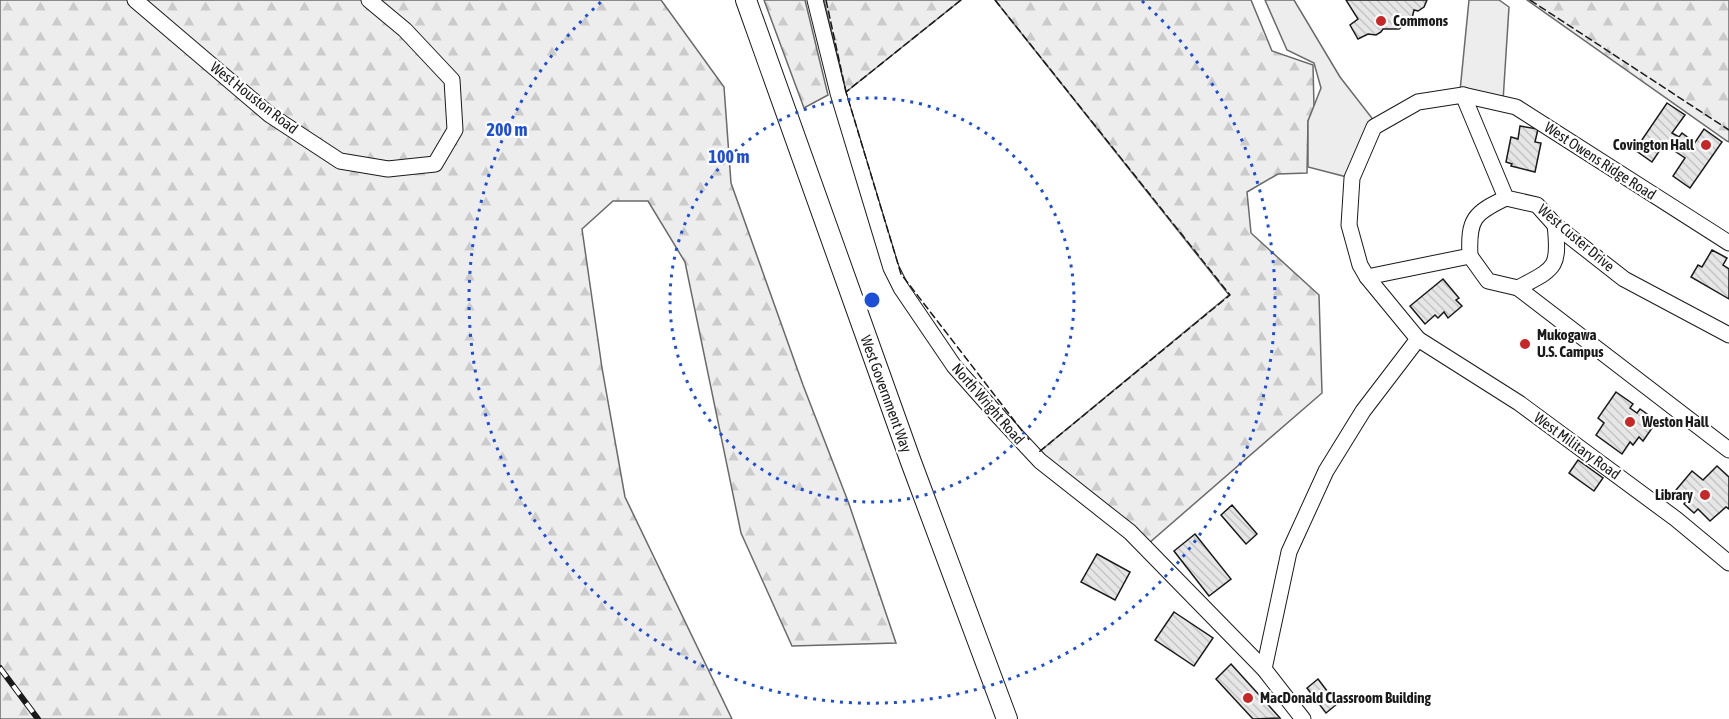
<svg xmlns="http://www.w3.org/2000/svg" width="1729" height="719" font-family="'Asap Condensed',sans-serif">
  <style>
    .forest { fill: url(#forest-firs); stroke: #6a6a6a; stroke-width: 1.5 }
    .built { fill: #ededed; stroke: #6a6a6a; stroke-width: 1.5 }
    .building { fill: url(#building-back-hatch); stroke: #1a1a1a; stroke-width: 1.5 }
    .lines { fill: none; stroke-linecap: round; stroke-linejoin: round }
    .minor-casing { stroke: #1a1a1a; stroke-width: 17 }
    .major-casing { stroke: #1a1a1a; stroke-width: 22 }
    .minor { stroke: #fff; stroke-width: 15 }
    .major { stroke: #fff; stroke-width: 20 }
    .rail-casing { stroke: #1a1a1a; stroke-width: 6 }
    .rail { stroke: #fff; stroke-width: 4; stroke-dasharray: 11; stroke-linecap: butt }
    .fence { stroke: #1a1a1a; stroke-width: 1.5; stroke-dasharray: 8 3; stroke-linecap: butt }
    .ring { fill: none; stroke: #1d4ed8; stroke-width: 3; stroke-dasharray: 3 6 }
    .poi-dot { fill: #c62828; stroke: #fff; stroke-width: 2 }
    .labels { text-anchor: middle; stroke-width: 4.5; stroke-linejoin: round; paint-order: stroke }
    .poi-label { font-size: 15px; font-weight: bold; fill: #1a1a1a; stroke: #fff; text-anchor: start }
    .street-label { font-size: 15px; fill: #1a1a1a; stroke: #fff }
    .centre { fill: #1d4ed8; stroke: #fff; stroke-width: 3 }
    .ring-label { font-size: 18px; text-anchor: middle; font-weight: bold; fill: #1d4ed8; stroke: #fff; stroke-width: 4.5; stroke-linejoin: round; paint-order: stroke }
  </style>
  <defs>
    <pattern id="forest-firs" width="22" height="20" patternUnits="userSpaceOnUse" patternTransform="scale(1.5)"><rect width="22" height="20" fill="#ededed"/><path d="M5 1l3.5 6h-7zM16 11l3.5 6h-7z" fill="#cbcbcb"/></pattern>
    <pattern id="building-back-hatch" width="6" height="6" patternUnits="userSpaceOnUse" patternTransform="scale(1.5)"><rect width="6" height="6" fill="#e6e6e6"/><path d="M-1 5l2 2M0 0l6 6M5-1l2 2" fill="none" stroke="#c5c5c5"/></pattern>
  </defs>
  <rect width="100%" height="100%" fill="#fff"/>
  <g class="forest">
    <path d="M 0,0 L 661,0 L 724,87 L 731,183 L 803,385 L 849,504 L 896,643 L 792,646 L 741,533 L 685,262 L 648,201 L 613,201 L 582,229 L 602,368 L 625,497 L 732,719 L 0,719 Z"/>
    <path d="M 764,0 L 805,0 L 828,95 L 804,108 Z"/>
    <path d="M 824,0 L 961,0 L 846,92 Z"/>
    <path d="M 995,0 L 1251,0 L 1272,51 L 1313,65 L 1314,108 L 1308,121 L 1307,173 L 1278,174 L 1247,192 L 1251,233 L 1319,295 L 1322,393 L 1149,543 L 1039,452 L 1229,295 Z"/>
    <path d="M 1527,0 L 1729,0 L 1729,142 L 1727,141 Z"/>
  </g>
  <g class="built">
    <path d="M 1265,0 L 1294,0 L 1340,77 L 1375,122 L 1347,177 L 1308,167 L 1308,121 L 1321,88 L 1314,63 L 1287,50 Z"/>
    <path d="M 1469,0 L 1499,0 L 1509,7 L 1503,101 L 1460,91 Z"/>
  </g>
  <g class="building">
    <path d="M 1346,0 L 1427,0 L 1424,7 L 1418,11 L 1414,10 L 1412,18 L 1399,29 L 1383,29 L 1381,32 L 1376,35 L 1368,34 L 1358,39 L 1350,25 L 1358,19 Z"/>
    <path d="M 1667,103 L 1685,115 L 1672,133 L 1679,137 L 1682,133 L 1690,139 L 1687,143 L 1692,147 L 1704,129 L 1722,142 L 1690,188 L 1673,176 L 1685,158 L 1664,144 L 1652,162 L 1635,150 Z"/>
    <path d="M 1520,126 L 1538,129 L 1535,142 L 1541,143 L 1535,172 L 1511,166 L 1512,164 L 1506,162 L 1511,137 L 1518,139 Z"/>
    <path d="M 1712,250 L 1727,258 L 1723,265 L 1729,269 L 1729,299 L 1691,277 L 1698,265 L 1702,267 Z"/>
    <path d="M 1443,279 L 1459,298 L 1456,300 L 1462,306 L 1448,318 L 1444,312 L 1438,318 L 1435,315 L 1425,324 L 1410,306 Z"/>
    <path d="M 1616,392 L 1633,404 L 1630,408 L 1637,413 L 1640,409 L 1657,421 L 1643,441 L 1639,437 L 1633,445 L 1630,442 L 1622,454 L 1596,435 L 1604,423 L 1598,418 Z"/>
    <path d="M 1578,460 L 1603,478 L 1594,491 L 1569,473 Z"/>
    <path d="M 1717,466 L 1729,477 L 1729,509 L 1726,507 L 1710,521 L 1698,509 L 1694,513 L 1684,504 L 1686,501 L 1676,490 L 1692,471 L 1703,480 Z"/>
    <path d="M 1232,505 L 1257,534 L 1246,544 L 1221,515 Z"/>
    <path d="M 1195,534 L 1231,579 L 1209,596 L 1174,551 Z"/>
    <path d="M 1097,554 L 1130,572 L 1115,600 L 1081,582 Z"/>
    <path d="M 1174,612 L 1213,638 L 1194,666 L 1155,640 Z"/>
    <path d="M 1231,664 L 1280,718 L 1253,719 L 1216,679 Z"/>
    <path d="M 1318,679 L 1337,704 L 1326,713 L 1307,688 Z"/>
  </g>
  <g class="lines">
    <defs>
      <g id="minor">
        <path d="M 135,0 L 270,115 L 340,161 L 388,169 L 435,164 L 455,130 L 452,80 L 405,30 L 369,0"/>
        <path d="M 815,0 L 838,93 L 891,268 L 901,288 L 954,366 L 1000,418 L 1040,461 L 1130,532 L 1264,669 L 1303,719"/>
        <path d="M 1463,95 L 1516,107 L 1729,243"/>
        <path d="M 1470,256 C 1468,219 1474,213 1506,198"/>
        <path d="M 1367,277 L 1470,256 L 1488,281 L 1518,288 L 1729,450"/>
        <path d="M 1518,288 C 1555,268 1560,269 1555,225"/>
        <path d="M 1729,335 L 1624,279 L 1555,225 L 1537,205 L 1506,198 L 1463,95 L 1418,102 L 1374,127 L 1352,178 L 1349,225 L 1360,265 L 1367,277 L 1418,339 L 1519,403 L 1676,519 L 1729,563"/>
        <path d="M 1264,669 L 1289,552 L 1326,471 L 1363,411 L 1418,339"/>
      </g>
      <path id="major" d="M 746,0 L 911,462 L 1007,719"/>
    </defs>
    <use href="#minor" class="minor-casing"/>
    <use href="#major" class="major-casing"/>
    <use href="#minor" class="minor"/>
    <use href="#major" class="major"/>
    <defs>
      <path id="rail" d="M 0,668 L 38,719"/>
    </defs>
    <use href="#rail" class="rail-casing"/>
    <use href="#rail" class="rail"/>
    <g class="fence">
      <path d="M 826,0 L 846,92"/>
      <path d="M 961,0 L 846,92 L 901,274 L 1030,441"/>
      <path d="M 995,0 L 1230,295 L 1039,452 L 1038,450"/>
      <path d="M 1530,0 L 1729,130"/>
    </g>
  </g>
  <g class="ring">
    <circle cx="872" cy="300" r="202"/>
    <path d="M1142 1A403 403 0 1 1 602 1"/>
  </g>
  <g class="poi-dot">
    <circle cx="1381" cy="21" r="6"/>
    <circle cx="1706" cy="145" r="6"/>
    <circle cx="1525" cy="344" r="6"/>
    <circle cx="1630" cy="422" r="6"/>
    <circle cx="1705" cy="495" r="6"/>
    <circle cx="1248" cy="698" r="6"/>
  </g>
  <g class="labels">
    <g class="poi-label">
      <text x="1393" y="26">Commons</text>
      <text x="1694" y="150" text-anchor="end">Covington Hall</text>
      <text x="1537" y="340">Mukogawa<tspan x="1537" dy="17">U.S. Campus</tspan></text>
      <text x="1642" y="427">Weston Hall</text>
      <text x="1693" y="500" text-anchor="end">Library</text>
      <text x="1260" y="703">MacDonald Classroom Building</text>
    </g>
    <g class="street-label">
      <text transform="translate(254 98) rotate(38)" y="5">West Houston Road</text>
      <text transform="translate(1600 161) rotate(33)" y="5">West Owens Ridge Road</text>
      <text transform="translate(1576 238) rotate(40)" y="5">West Custer Drive</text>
      <text transform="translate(886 394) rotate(70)" y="5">West Government Way</text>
      <text transform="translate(988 404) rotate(49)" y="5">North Wright Road</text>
      <text transform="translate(1577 446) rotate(36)" y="5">West Military Road</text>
    </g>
  </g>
  <circle cx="872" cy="300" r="9" class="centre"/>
  <g class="ring-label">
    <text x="507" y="136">200 m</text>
    <text x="729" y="163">100 m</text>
  </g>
</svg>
